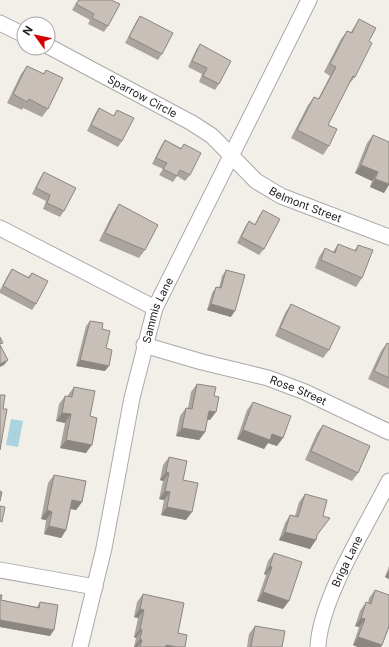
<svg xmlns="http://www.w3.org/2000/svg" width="389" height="647" font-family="Inter,sans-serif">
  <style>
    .water { fill: #aad3df }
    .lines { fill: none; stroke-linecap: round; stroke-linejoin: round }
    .minor-casing { stroke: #a9a9a9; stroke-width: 17 }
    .minor { stroke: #fff; stroke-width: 15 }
    .wall { fill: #aba49e }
    .shaded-wall { fill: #8b8681 }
    .building { fill: #c7bfb8; stroke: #8b8681 }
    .labels { text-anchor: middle; stroke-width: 3; stroke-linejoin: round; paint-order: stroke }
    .street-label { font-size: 11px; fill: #222; stroke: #fff }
  </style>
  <rect width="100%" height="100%" fill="#f2efe9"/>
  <path class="water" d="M 11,419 L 23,421 L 18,447 L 6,445 Z"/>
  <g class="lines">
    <defs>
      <g id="minor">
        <path d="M 0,23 L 24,35"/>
        <path id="s1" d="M 48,46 L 192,123 L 212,136 L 256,181 L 281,196 L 389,237"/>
        <path d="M 0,228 L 155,308"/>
        <path id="s2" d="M 144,345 L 202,362 L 268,378 L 305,392 L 389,432"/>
        <path d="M 0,570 L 95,587"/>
        <path id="s3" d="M 80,647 L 104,548 L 132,398 L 155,308 L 309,0"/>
        <path id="s4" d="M 318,647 C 320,599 367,525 389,481"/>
      </g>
    </defs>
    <use href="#minor" class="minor-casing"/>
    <use href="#minor" class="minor"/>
  </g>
  <g class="wall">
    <path d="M 78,0 L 111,0 L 108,26 L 104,32 L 88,24 L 90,20 L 72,10 Z"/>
    <path d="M 140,16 L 162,54 L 158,60 L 125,43 L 136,22 Z"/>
    <path d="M 359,19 L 369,41 L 355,77 L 348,85 L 328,125 L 329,146 L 323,155 L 291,138 L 308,105 L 314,97 L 318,99 L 330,76 L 324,72 L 341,39 L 347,31 L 351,32 Z"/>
    <path d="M 200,44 L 219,84 L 215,90 L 199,82 L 202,74 L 188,67 L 196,50 Z"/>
    <path d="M 27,66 L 43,74 L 46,70 L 48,109 L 42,117 L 23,108 L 22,110 L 7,103 L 21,74 Z"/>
    <path d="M 99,108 L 113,116 L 117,110 L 122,141 L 118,147 L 87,131 L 95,114 Z"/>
    <path d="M 373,135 L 389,152 L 384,193 L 370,187 L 372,181 L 355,173 L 367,143 Z"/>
    <path d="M 165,140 L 181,148 L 184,144 L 190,175 L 185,181 L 177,176 L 173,182 L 159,175 L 163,169 L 152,164 L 161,146 Z"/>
    <path d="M 44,172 L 64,211 L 60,217 L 43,209 L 46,201 L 32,194 L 40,178 Z"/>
    <path d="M 119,204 L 145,250 L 139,258 L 99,241 L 113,213 Z"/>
    <path d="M 263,210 L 264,249 L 259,255 L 237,243 L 245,227 L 249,221 L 255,224 L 259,216 Z"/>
    <path d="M 338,244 L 354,251 L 358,245 L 362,278 L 356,287 L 315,268 L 319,257 L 325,248 L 333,252 Z"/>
    <path d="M 12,269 L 28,277 L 32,273 L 36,304 L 32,310 L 0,293 L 0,290 L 8,275 Z"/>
    <path d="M 226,270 L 231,317 L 207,310 L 212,293 L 216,287 L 219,288 L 222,276 Z"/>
    <path d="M 291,304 L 329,350 L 323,358 L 275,336 L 285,313 Z"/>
    <path d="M 90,321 L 102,329 L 105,371 L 76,366 L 86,326 Z"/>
    <path d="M 387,343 L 389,344 L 389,389 L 368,379 L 381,351 Z"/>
    <path d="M 197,384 L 210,420 L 207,420 L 205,432 L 199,440 L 176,436 L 180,416 L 186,408 L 188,408 L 191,392 Z"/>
    <path d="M 74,387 L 90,416 L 86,453 L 60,448 L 65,423 L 56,421 L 59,404 L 65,396 L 68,396 L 68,395 Z"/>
    <path d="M 253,402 L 277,446 L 268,443 L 264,449 L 237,439 L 247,410 Z"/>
    <path d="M 323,425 L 358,473 L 352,481 L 305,460 L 317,433 Z"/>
    <path d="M 169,457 L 183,480 L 186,520 L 161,515 L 164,500 L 159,499 L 163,481 L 160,480 L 163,465 Z"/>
    <path d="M 54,475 L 82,502 L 76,510 L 71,509 L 66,530 L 61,538 L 44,534 L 46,520 L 41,519 L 48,483 Z"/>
    <path d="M 305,494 L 317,535 L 310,549 L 279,540 L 285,523 L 290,515 L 295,516 L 299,502 Z"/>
    <path d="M 274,553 L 283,609 L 257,601 L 266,575 L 264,574 L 268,561 Z"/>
    <path d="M 389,566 L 389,579 L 385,577 Z"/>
    <path d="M 375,590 L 389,595 L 389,628 L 382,645 L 381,647 L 358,647 L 353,645 L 359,627 L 355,626 L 360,611 L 366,602 L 368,603 L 369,598 Z"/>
    <path d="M 143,594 L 178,633 L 185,647 L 134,647 L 136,638 L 134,637 L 138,618 L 134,617 L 137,602 Z"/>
    <path d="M 0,595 L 1,600 L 37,607 L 40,602 L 50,636 L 0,627 Z"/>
    <path d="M 255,626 L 282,647 L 247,647 L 249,634 Z"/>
  </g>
  <g class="shaded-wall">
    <path d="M 361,165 L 378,172 L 372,181 L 355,173 Z"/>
    <path d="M 375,179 L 389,184 L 389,185 L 384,193 L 370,187 Z"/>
    <path d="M 211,304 L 235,311 L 231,317 L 207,310 Z"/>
    <path d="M 8,360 L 4,365 L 0,367 L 0,364 Z"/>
    <path d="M 80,360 L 109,366 L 105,371 L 76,366 Z"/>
    <path d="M 209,411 L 216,412 L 210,420 L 203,419 Z"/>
    <path d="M 62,413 L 71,414 L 65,423 L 56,421 Z"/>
    <path d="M 182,428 L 205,432 L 199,440 L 176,436 Z"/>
    <path d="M 243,430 L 272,434 L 283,438 L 277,446 L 268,443 L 264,449 L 237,439 Z"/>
    <path d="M 66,440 L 92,445 L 86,453 L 60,448 Z"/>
    <path d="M 166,472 L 169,473 L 163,481 L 160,480 Z"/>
    <path d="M 165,491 L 170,492 L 164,500 L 159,499 Z"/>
    <path d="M 72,500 L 82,502 L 76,510 L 67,508 Z"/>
    <path d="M 167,507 L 192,512 L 186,520 L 161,515 Z"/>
    <path d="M 47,510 L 52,512 L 46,520 L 41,519 Z"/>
    <path d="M 49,526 L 66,530 L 61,538 L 44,534 Z"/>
    <path d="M 285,532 L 314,540 L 316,540 L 310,549 L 279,540 Z"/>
    <path d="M 270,566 L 272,567 L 266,575 L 264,574 Z"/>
    <path d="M 389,571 L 389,579 L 385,577 Z"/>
    <path d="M 263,592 L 289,601 L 283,609 L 257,601 Z"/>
    <path d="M 140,609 L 144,610 L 138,618 L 134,617 Z"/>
    <path d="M 361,618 L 365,619 L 359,627 L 355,626 Z"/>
    <path d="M 0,620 L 54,630 L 50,636 L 0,627 Z"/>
    <path d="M 140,629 L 142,630 L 136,638 L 134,637 Z"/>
    <path d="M 358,637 L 382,645 L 381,647 L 358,647 L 353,645 Z"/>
    <path d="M 140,639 L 142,640 L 137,647 L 134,647 Z"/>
    <path d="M 166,645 L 177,647 L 165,647 Z"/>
  </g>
  <g class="building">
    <path d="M 79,0 L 111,0 L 120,4 L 108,26 L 92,18 L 94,14 L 76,4 Z"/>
    <path d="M 140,16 L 173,33 L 162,54 L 129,37 Z"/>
    <path d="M 359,19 L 376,28 L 369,41 L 372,43 L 355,77 L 353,76 L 328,125 L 337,129 L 329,146 L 297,130 L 314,97 L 319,99 L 336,67 L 330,64 L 347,31 L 352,33 Z"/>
    <path d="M 200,44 L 231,61 L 219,84 L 203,76 L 207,68 L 192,61 Z"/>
    <path d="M 27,66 L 44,74 L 46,70 L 63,78 L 48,109 L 29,99 L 27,102 L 13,94 Z"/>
    <path d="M 99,108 L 114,116 L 117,110 L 134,118 L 122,141 L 91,125 Z"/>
    <path d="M 373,135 L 389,142 L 389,184 L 375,179 L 378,172 L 361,165 Z"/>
    <path d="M 165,140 L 181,149 L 184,144 L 201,153 L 190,175 L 180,170 L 177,176 L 163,169 L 167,163 L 156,158 Z"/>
    <path d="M 44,172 L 76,188 L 64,211 L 47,203 L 50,195 L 36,188 Z"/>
    <path d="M 119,204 L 158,225 L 145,250 L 105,233 Z"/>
    <path d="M 263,210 L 280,219 L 264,249 L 241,237 L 249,221 L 255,225 Z"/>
    <path d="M 338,244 L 356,251 L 358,245 L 373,250 L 362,278 L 321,260 L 325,248 L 335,253 Z"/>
    <path d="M 12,269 L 29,278 L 32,273 L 48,281 L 36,304 L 3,286 Z"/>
    <path d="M 226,270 L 245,275 L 235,311 L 211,304 L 216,287 L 221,288 Z"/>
    <path d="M 291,304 L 340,327 L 329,350 L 280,328 Z"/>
    <path d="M 90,321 L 103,323 L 102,329 L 110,331 L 106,348 L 112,350 L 109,366 L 80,360 Z"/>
    <path d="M 0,337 L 3,343 L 0,344 Z"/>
    <path d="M 387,343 L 389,344 L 389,378 L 374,371 Z"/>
    <path d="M 0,345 L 8,360 L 0,364 Z"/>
    <path d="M 197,384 L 216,387 L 214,396 L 219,397 L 216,412 L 209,411 L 205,432 L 182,428 L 186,408 L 192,409 Z"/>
    <path d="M 74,387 L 95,391 L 90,416 L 97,418 L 92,445 L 66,440 L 71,414 L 62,413 L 65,396 L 72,397 Z"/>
    <path d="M 0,395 L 5,395 L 3,409 L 7,409 L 0,450 Z"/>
    <path d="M 253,402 L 291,416 L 283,438 L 272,434 L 270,440 L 243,430 Z"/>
    <path d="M 323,425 L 370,446 L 358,473 L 311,451 Z"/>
    <path d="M 169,457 L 187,461 L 183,480 L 198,483 L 192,512 L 167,507 L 170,492 L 165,491 L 169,473 L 166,472 Z"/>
    <path d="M 54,475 L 86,481 L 82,502 L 72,500 L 66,530 L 49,526 L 52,512 L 47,510 Z"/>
    <path d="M 0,491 L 2,492 L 0,501 Z"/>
    <path d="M 305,494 L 327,500 L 323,516 L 330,518 L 317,535 L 316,540 L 285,532 L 290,515 L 298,517 Z"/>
    <path d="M 0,506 L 5,507 L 2,522 L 0,521 Z"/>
    <path d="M 274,553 L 302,562 L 289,601 L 263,592 L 272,567 L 270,566 Z"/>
    <path d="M 375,590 L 389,595 L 389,626 L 382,645 L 358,637 L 365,619 L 361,618 L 366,602 L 371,604 Z"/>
    <path d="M 143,594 L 184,603 L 178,633 L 187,635 L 185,647 L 177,647 L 166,645 L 166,647 L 140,647 L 142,640 L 140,639 L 142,630 L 140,629 L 144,610 L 140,609 Z"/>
    <path d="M 0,595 L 2,595 L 1,600 L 39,608 L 40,602 L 58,605 L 54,630 L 0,620 Z"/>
    <path d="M 255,626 L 285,631 L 282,647 L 251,647 Z"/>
  </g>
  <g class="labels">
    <g class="street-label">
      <text dy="4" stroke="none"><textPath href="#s1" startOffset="107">Sparrow Circle</textPath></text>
      <text dy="4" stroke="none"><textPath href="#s1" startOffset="305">Belmont Street</textPath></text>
      <text dy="4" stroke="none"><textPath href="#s3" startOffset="346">Sammis Lane</textPath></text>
      <text dy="4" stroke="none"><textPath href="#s2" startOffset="161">Rose Street</textPath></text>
      <text dy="4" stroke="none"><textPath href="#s4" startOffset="91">Briga Lane</textPath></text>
    </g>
  </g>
  <g transform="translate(36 36) rotate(303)"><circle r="19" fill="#ffffff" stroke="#a7a7a7"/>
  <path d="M0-3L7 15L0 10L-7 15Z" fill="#d40000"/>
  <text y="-6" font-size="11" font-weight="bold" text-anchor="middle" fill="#222222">N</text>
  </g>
</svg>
